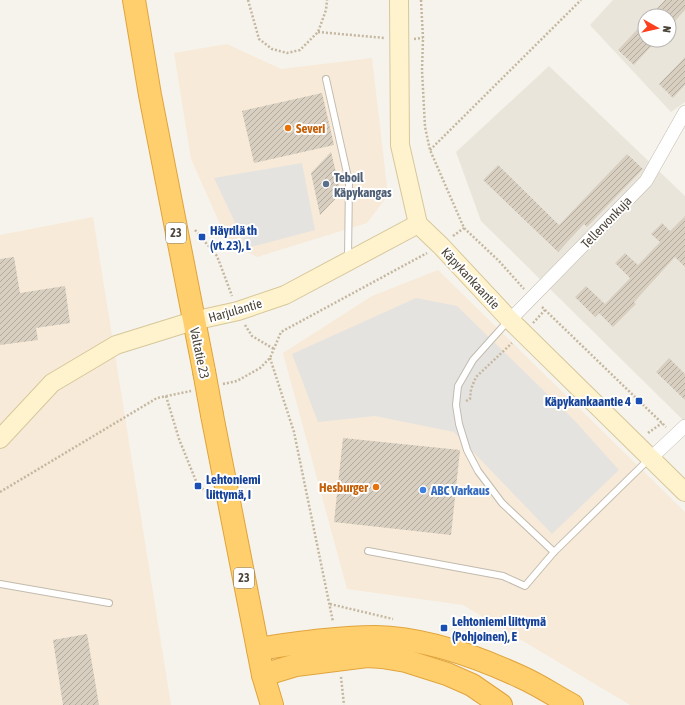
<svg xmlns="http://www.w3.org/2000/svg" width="685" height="705" font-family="'Asap Condensed',sans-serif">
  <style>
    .residential { fill: #eae5da; fill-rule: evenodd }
    .commercial { fill: #f7ead8 }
    .parking { fill: #e5e3e0 }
    .building { fill: url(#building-hatch) }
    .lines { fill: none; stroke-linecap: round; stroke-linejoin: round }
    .lane-casing { stroke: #c2bbae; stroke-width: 8 }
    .street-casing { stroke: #c2bbae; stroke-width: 14 }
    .secondary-casing { stroke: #d6c79b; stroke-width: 20 }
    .highway-casing { stroke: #e0a43c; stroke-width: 24 }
    .path { stroke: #c4b79f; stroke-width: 2.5; stroke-dasharray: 2 2; stroke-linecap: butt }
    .lane { stroke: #fff; stroke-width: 6 }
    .street { stroke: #fff; stroke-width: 13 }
    .secondary { stroke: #fff3cd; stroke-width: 18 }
    .highway { stroke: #ffcf6e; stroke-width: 22 }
    .highway-bridge-casing { stroke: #e0a43c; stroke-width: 24; stroke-linecap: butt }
    .highway-bridge { stroke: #ffcf6e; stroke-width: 22 }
    .food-dot { fill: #e8710a; stroke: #fff; stroke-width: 1.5 }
    .service-dot { fill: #5c6f8a; stroke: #fff; stroke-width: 1.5 }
    .transit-dot { fill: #1a4fb4; stroke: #fff; stroke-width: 1.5 }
    .shop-dot { fill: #3f7fe0; stroke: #fff; stroke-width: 1.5 }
    .labels { text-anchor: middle; stroke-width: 4; stroke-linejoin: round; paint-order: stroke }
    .shield { fill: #fff; stroke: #817c74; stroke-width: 1 }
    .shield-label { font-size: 12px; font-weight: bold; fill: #4b4439 }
    .food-label { font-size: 13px; font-weight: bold; fill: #c56008; stroke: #fff; text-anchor: start }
    .service-label { font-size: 13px; font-weight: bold; fill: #4e5e75; stroke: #fff; text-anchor: start }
    .street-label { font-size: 13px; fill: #4b4439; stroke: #fff }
    .transit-label { font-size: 13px; font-weight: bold; fill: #164399; stroke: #fff; text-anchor: start }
    .shop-label { font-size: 13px; font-weight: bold; fill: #366cbe; stroke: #fff; text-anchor: start }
  </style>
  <defs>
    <pattern id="building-hatch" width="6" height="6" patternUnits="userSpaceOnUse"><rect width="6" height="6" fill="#d8cfc1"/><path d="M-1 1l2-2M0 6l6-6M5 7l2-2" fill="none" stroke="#b1aa9e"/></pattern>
  </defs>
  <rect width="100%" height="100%" fill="#f6f3ec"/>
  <g class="residential">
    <path d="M 613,0 L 685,0 L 685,102 L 671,112 L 590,25 ZM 645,16 L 669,16 L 669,40 L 645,40 Z"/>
    <path d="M 549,66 L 685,196 L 685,422 L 481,221 L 456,152 Z"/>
  </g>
  <g class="commercial">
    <path d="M 227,44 L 281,69 L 372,58 L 388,195 L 367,223 L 257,257 L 228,242 L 191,159 L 174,53 Z"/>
    <path d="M 93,217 L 171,705 L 0,705 L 0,235 Z"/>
    <path d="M 438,270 L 685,512 L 685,705 L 630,705 L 463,605 L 347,589 L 283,353 L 372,296 Z"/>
  </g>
  <g class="parking">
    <path d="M 302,163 L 315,230 L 247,248 L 214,178 Z"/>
    <path d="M 416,298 L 457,306 L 575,421 L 619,470 L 552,534 L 454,432 L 375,416 L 318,422 L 292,354 Z"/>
  </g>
  <g class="building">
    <path d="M 665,0 L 685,0 L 685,10 L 669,27 L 669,16 L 650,16 Z"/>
    <path d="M 645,21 L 645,40 L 657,40 L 634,65 L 618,50 Z"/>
    <path d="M 685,57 L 685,85 L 673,98 L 659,84 Z"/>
    <path d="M 322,93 L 334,145 L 254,163 L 242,111 Z"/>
    <path d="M 331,152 L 341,193 L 320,215 L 311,173 Z"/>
    <path d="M 627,154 L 643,169 L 587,227 L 584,224 L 558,252 L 483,180 L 498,165 L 559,225 Z"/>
    <path d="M 685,216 L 685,267 L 675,257 L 634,302 L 636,304 L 613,327 L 599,313 L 595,317 L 575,297 L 586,286 L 605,304 L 630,278 L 615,263 L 625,253 L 638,265 L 660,242 L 651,234 L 662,223 L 670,231 Z"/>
    <path d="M 14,257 L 20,293 L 65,286 L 70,323 L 36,328 L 38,340 L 0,345 L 0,259 Z"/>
    <path d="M 669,358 L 685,374 L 685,400 L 656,372 Z"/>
    <path d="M 343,438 L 460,450 L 451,535 L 334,522 Z"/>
    <path d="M 87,634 L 99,705 L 63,705 L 53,640 Z"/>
  </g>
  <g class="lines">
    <defs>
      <g id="lane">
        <path d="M 326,79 L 349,182 L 348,258"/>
        <path d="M 508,321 L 473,360 L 458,386 L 456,405 L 459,424 L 467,450 L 478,471 L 502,503 L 554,552"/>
        <path d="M 368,551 L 503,576 L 525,586 L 554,552 L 649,459"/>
        <path d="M 0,584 L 109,603"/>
      </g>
      <g id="street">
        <path d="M 510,320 L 646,181 L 685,112"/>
        <path d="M 651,458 L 685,426"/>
      </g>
      <g id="secondary">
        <path d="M 399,0 L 400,145 L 418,224 L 441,246 L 510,320 L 685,492"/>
        <path d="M 0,439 L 52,383 L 116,345 L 193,321 L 238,311 L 285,295 L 418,224"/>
      </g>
      <g id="highway">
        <path d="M 134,0 L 150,95 L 204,371"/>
        <path d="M 212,415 L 263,675 L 272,705"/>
        <path d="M 258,649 C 297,643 337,637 376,637 C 424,638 478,657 521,677 C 539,685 555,696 572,705"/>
        <path d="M 263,675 L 296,665 L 367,656 L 382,657 L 406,661 L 447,674 L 472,685 L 501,705"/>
      </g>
    </defs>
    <use href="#lane" class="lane-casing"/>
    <use href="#street" class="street-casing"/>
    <use href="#secondary" class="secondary-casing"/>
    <use href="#highway" class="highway-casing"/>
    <g class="path">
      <path d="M 248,0 L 259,39 L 272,49 L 287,53 L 300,50 L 318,32 L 326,10 L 327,0"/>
      <path d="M 421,0 L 423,38 L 422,70 L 425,127 L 430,150 L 464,228 L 499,261 L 524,289"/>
      <path d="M 318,32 L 385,38"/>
      <path d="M 414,39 L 423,38"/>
      <path d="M 430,150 L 581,0"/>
      <path d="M 195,230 L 217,256 L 232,296"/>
      <path d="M 453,236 L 464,228"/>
      <path d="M 542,307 L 666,427"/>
      <path d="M 533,323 L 545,310"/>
      <path d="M 245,325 L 252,336 L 274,349"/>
      <path d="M 270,358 L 294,432 L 333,622"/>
      <path d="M 223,384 L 237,381 L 260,368 L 270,358 L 281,332 L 427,253"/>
      <path d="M 166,396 L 179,439 L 198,486 L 210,494"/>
      <path d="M 466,401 L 470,399 L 471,389 L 476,377 L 512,343"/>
      <path d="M 648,433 L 662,423"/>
      <path d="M 0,492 L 157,398 L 191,391"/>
      <path d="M 330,604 L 393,619"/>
      <path d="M 341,677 L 344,705"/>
    </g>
    <use href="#lane" class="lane"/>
    <use href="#street" class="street"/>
    <use href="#secondary" class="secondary"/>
    <use href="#highway" class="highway"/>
    <defs>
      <path id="highway-bridge" d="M 204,371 L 212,415"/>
    </defs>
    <use href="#highway-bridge" class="highway-bridge-casing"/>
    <use href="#highway-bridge" class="highway-bridge"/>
  </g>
  <g class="food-dot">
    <circle cx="288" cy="128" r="4"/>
    <circle cx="376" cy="487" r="4"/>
  </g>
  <circle class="service-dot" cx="326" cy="184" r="4"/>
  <g class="transit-dot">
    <rect x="198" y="233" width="8" height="8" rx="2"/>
    <rect x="635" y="397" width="8" height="8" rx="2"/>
    <rect x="194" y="482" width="8" height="8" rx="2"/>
    <rect x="440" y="624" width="8" height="8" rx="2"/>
  </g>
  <circle class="shop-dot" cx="423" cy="490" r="4"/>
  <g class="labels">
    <g class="shield">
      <rect x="166" y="223" width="20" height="20" rx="3"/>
      <rect x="234" y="568" width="20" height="20" rx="3"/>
    </g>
    <g class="shield-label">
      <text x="176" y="237">23</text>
      <text x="244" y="582">23</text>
    </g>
    <g class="food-label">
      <text x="296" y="133">Severi</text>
      <text x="368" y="492" text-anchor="end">Hesburger</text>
    </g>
    <g class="service-label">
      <text x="334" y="182">Teboil<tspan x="334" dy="15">Käpykangas</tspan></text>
    </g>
    <g class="street-label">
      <text transform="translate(606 222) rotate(-46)" y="5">Tellervonkuja</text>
      <text transform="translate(471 278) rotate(47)" y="5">Käpykankaantie</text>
      <text transform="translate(235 310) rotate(-16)" y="5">Harjulantie</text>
      <text transform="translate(200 353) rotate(78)" y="5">Valtatie 23</text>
    </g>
    <g class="transit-label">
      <text x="210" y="235">Häyrilä th<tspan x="210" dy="15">(vt. 23), L</tspan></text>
      <text x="631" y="406" text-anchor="end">Käpykankaantie 4</text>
      <text x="206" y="484">Lehtoniemi<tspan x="206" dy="15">liittymä, I</tspan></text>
      <text x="452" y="626">Lehtoniemi liittymä<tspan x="452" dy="15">(Pohjoinen), E</tspan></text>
    </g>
    <g class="shop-label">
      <text x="431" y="495">ABC Varkaus</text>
    </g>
  </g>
  <g transform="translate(657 28) rotate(98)"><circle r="19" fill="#ffffff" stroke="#b7b4b0"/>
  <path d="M0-3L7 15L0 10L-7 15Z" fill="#fc3f1d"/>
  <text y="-6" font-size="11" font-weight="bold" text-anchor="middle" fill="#4b4439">N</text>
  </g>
</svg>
